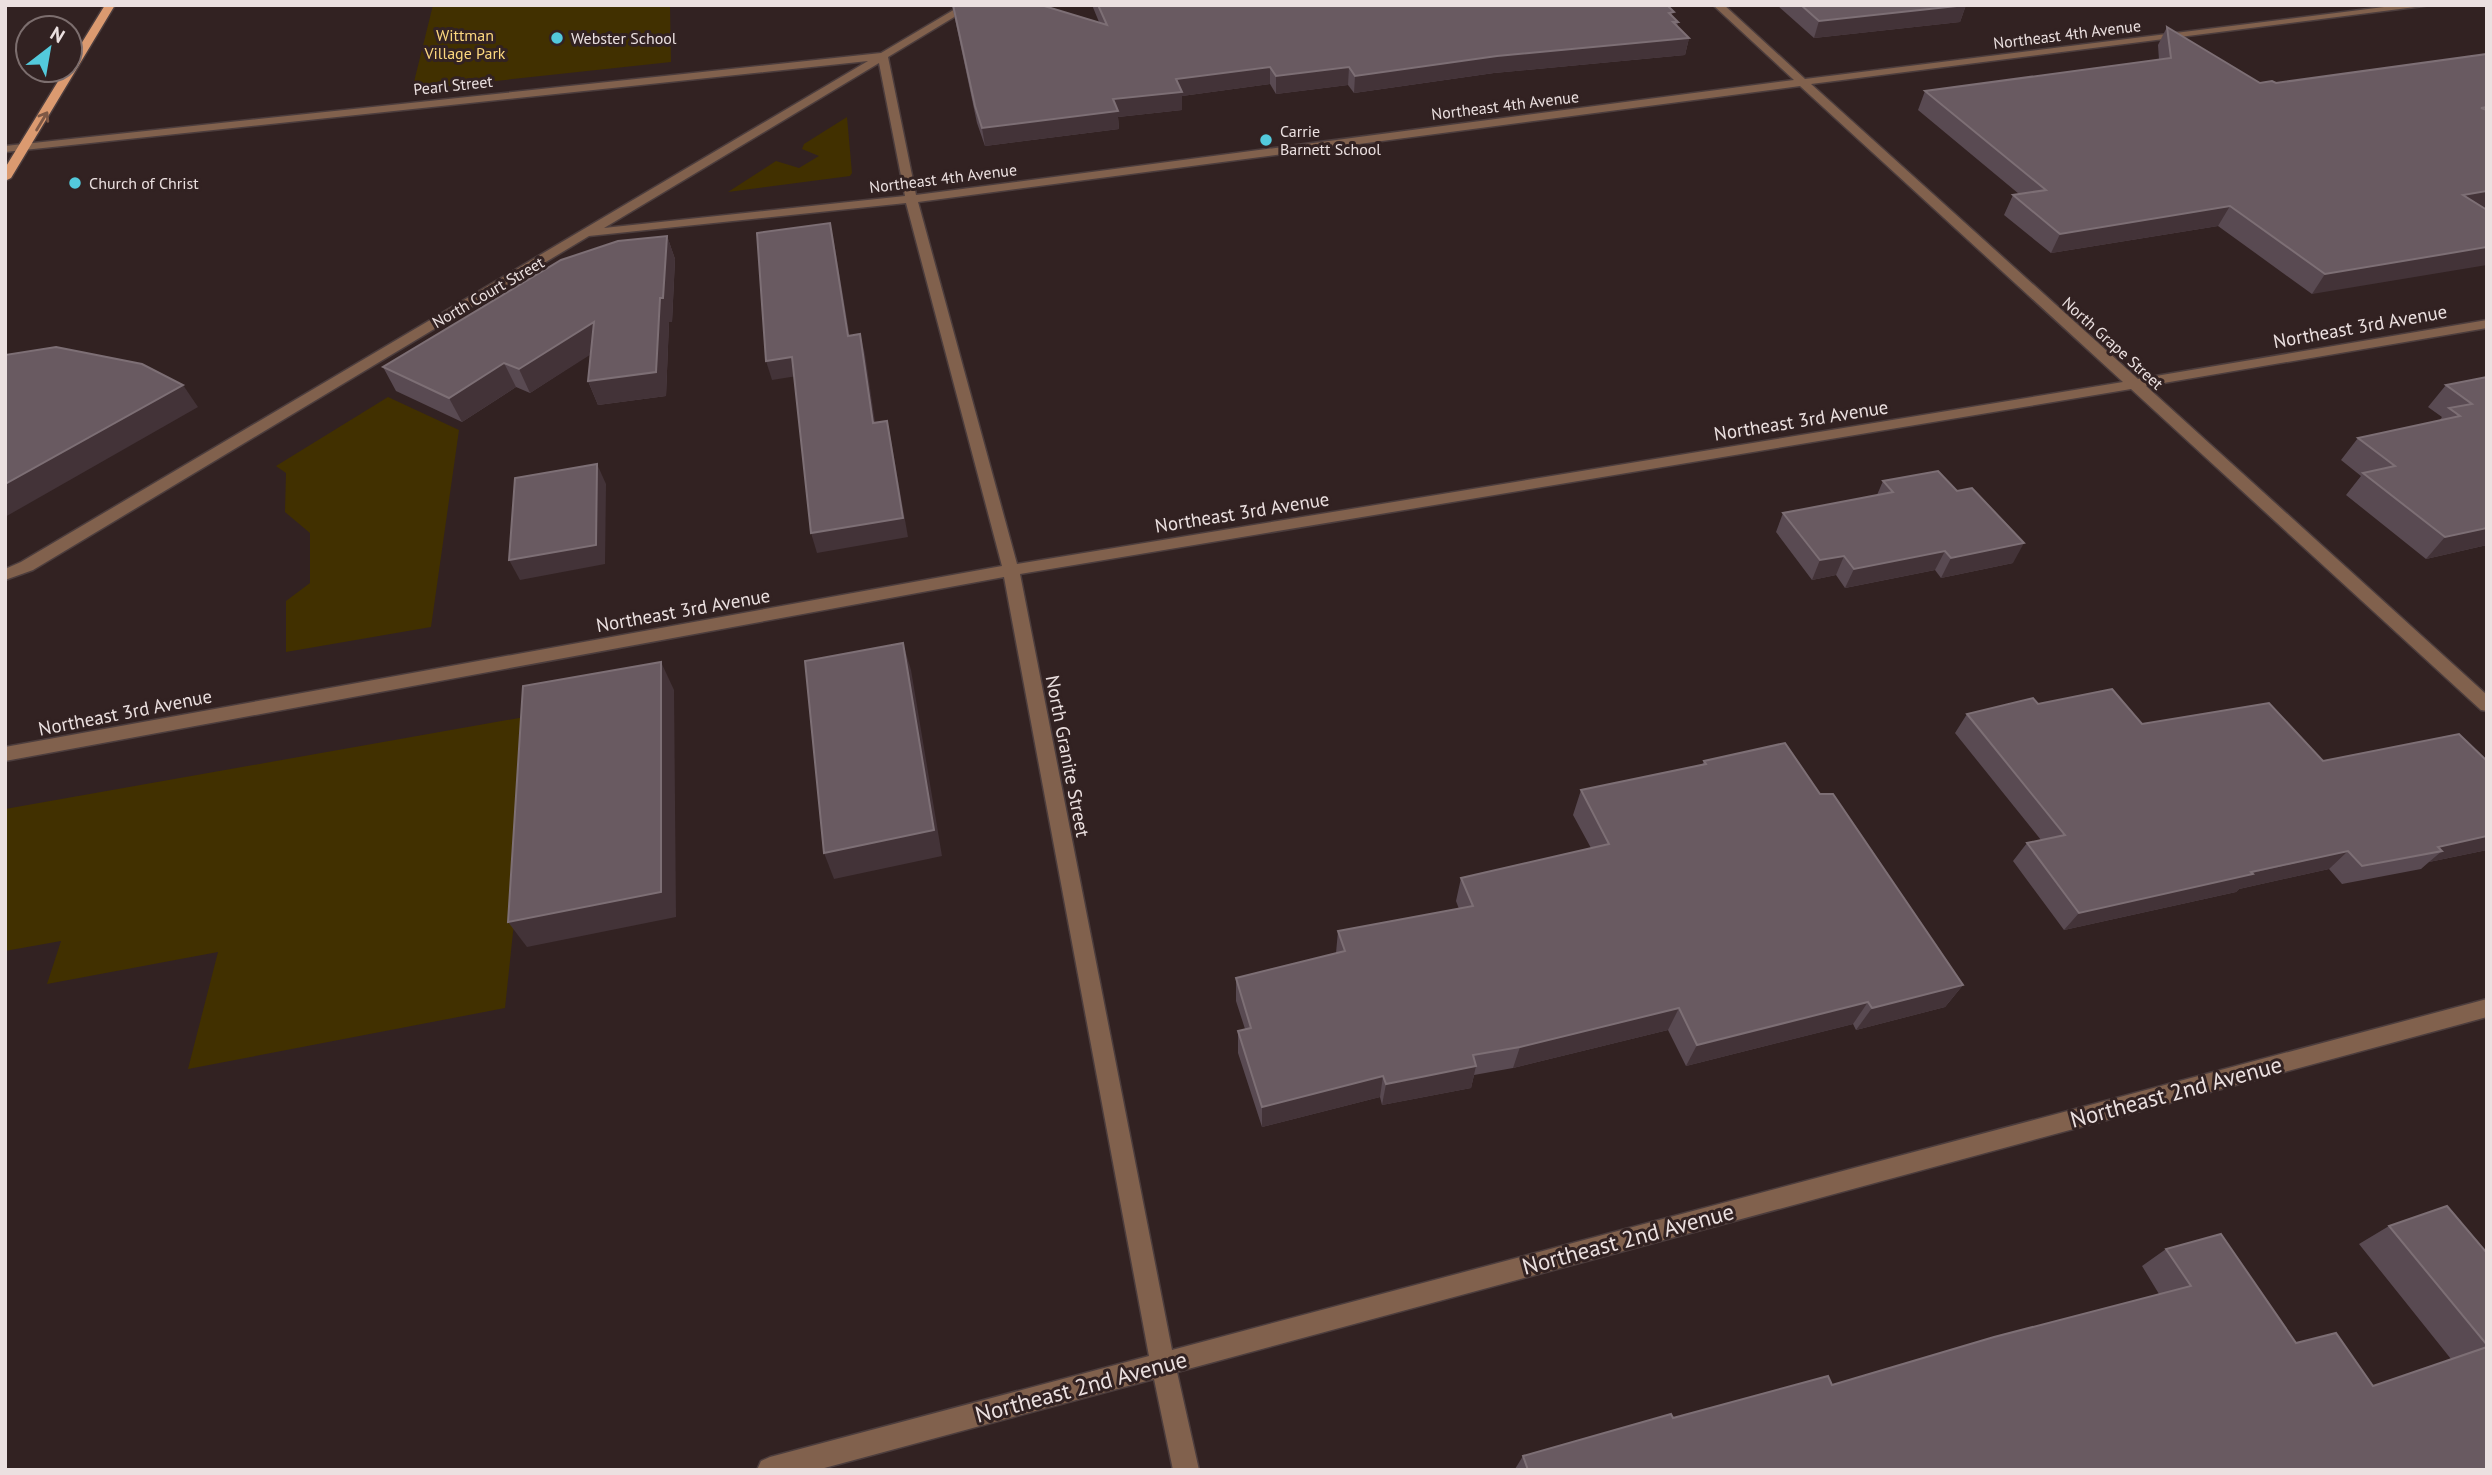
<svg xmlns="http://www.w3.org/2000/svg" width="2492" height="1475" font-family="'PT Sans',sans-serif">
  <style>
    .green { fill: #413000 }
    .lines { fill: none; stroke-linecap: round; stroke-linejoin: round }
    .street-casing { stroke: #4c3d3d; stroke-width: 3 }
    .primary-casing { stroke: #4c3d3d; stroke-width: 3 }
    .street { fill: #81614d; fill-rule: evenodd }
    .primary { fill: #db9a70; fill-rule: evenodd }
    .wall { fill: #594a52 }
    .shaded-wall { fill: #433338 }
    .building { fill: #695a61; stroke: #7d6f75; stroke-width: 2 }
    .oneway { stroke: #7e5845 }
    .poi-dot { fill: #53cadc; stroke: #322222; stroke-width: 2.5 }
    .labels { text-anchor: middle; stroke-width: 6; stroke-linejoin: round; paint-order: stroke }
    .far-street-label { font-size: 16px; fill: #ebe0e0; stroke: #322222 }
    .far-park-label { font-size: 16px; fill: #fbd77e; stroke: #322222 }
    .far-poi-label { font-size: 16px; fill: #ebe0e0; stroke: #322222; text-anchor: start }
    .street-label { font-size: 19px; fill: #ebe0e0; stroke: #322222 }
    .near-street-label { font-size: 23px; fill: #ebe0e0; stroke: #322222 }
  </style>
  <rect width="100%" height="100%" fill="#322222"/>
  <g class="green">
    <path d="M 433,5 L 670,5 L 671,62 L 412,90 Z"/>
    <path d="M 847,117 L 852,173 L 850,176 L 728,192 L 776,161 L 799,168 L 819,156 L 802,149 L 804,144 Z"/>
    <path d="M 388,397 L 459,430 L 431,627 L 286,652 L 286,601 L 310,583 L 310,533 L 285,512 L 286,473 L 276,466 Z"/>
    <path d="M 536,715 L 505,1008 L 188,1069 L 218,952 L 47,984 L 61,941 L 5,951 L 5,809 Z"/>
  </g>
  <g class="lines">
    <defs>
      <path id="street" d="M 962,5 L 974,5 L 888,57 L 916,195 L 1794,80 L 1713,5 L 1724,5 L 1805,79 L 2400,5 L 2431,5 L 1811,84 L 2138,379 L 2487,320 L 2487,328 L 2146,386 L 2487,695 L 2487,711 L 2481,710 L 2131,389 L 1020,574 L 1172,1350 L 2487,999 L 2487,1017 L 1177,1372 L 1199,1470 L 1173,1470 L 1154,1379 L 817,1470 L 757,1470 L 761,1461 L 770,1457 L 1149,1356 L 1004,577 L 5,761 L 5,747 L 1002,566 L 906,203 L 589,236 L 33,570 L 5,580 L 5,569 L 21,562 L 868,61 L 5,152 L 5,146 L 881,53 ZM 879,63 L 905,196 L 604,228 ZM 1800,86 L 2123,382 L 1017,564 L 918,202 Z"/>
      <path id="primary" d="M 105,5 L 115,5 L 11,178 L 5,181 L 5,168 L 65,70 L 70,70 L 70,62 Z"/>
    </defs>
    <use href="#street" class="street-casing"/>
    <use href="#primary" class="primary-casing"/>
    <use href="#street" class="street"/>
    <use href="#primary" class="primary"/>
  </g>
  <g class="wall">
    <path d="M 952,5 L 1041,5 L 1099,22 L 1092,5 L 1667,5 L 1673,17 L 1678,22 L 1677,26 L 1689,38 L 1685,55 L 1494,73 L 1354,93 L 1348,85 L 1276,94 L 1270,84 L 1182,96 L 1182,110 L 1118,117 L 1119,129 L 985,146 L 977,123 Z"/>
    <path d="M 1777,5 L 1966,5 L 1960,22 L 1814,38 Z"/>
    <path d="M 2167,27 L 2260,83 L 2276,83 L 2487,54 L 2487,208 L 2312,294 L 2218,226 L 2051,253 L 2004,215 L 2013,195 L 2019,194 L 1918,110 L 1925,91 L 2159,60 L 2158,45 Z"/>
    <path d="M 667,236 L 675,259 L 672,322 L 669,322 L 666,396 L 598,405 L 588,381 L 590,354 L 530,393 L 516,387 L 462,422 L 396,391 L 383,367 Z"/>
    <path d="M 2487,377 L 2487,545 L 2426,559 L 2346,495 L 2361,476 L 2341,460 L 2358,438 L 2439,421 L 2442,417 L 2428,407 L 2446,385 Z"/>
    <path d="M 1883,481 L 2013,563 L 1941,578 L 1935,570 L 1845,588 L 1836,575 L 1812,580 L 1776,532 L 1783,513 L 1877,495 Z"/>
    <path d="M 2038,704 L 2323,761 L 2487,761 L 2487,850 L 2429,862 L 2421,869 L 2342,884 L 2329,869 L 2239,889 L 2236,892 L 2064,930 L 2013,861 L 2027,843 L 2041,840 L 1955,733 L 1967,714 Z"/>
    <path d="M 1704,761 L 1820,794 L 1963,985 L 1945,1007 L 1856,1030 L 1853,1024 L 1686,1066 L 1668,1030 L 1513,1068 L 1474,1075 L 1471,1088 L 1382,1105 L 1380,1097 L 1262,1127 L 1238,1053 L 1238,1031 L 1245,1029 L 1236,1001 L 1236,978 L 1336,953 L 1338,931 L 1459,909 L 1456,901 L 1461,878 L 1591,848 L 1573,815 L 1581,790 L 1702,765 Z"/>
    <path d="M 2389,1226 L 2487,1253 L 2487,1470 L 1515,1470 L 1515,1469 L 1523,1456 L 1673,1418 L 1832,1385 L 2159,1294 L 2142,1266 L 2166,1249 L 2296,1343 L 2373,1386 L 2451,1359 L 2359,1244 Z"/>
  </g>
  <g class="shaded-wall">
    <path d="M 1966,5 L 1960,22 L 1814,38 L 1819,21 Z"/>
    <path d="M 1689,38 L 1685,55 L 1494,73 L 1354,93 L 1355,76 L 1497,56 Z"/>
    <path d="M 1270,67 L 1270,84 L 1182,96 L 1182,110 L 1118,117 L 1119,129 L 985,146 L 982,128 L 1113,99 L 1176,79 Z"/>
    <path d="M 1349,67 L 1348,85 L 1276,94 L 1276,76 Z"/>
    <path d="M 2487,191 L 2487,208 L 2449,215 L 2463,195 Z"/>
    <path d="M 2230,206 L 2218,226 L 2051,253 L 2060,234 Z"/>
    <path d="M 830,223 L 834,242 L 853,355 L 848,336 Z"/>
    <path d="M 667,236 L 675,259 L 672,322 L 669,322 L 666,396 L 598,405 L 588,381 L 660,298 Z"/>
    <path d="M 2487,247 L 2487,265 L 2312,294 L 2325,274 Z"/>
    <path d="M 594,322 L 604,346 L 530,393 L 519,369 Z"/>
    <path d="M 860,334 L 865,354 L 878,442 L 873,423 Z"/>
    <path d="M 792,357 L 797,376 L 772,380 L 766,361 Z"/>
    <path d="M 504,363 L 516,387 L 462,422 L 449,398 Z"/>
    <path d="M 183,385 L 198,407 L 5,517 L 5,484 Z"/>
    <path d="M 887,421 L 891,440 L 908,537 L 817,553 L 811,533 Z"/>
    <path d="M 597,464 L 606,484 L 605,564 L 520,580 L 509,560 Z"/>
    <path d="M 2487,528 L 2487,545 L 2426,559 L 2445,537 Z"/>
    <path d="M 2024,543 L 2013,563 L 1941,578 L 1951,558 Z"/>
    <path d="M 1945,551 L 1935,570 L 1845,588 L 1854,569 Z"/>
    <path d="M 1844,556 L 1836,575 L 1812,580 L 1820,560 Z"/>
    <path d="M 903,643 L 911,670 L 942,856 L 834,879 L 824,853 Z"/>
    <path d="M 661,662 L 674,690 L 676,917 L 527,947 L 508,922 Z"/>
    <path d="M 2487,836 L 2487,850 L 2429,862 L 2442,851 L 2438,847 Z"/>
    <path d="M 2348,851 L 2329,869 L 2239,889 L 2236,892 L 2064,930 L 2079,913 Z"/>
    <path d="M 1963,985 L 1945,1007 L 1856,1030 L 1872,1008 Z"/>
    <path d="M 1868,1002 L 1853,1024 L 1686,1066 L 1697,1045 Z"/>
    <path d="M 1679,1008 L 1668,1030 L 1513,1068 L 1520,1047 Z"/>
    <path d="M 1476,1066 L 1471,1088 L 1382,1105 L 1386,1084 Z"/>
    <path d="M 1383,1076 L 1380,1097 L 1262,1127 L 1262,1107 Z"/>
  </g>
  <g class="building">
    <path d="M 953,5 L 1041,5 L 1107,25 L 1098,5 L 1667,5 L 1674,12 L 1669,13 L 1678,22 L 1673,22 L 1689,38 L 1497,56 L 1355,76 L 1349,67 L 1276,76 L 1270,67 L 1176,79 L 1182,92 L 1113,99 L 1118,111 L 982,128 L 975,106 Z"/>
    <path d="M 1801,5 L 1966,5 L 1819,21 Z"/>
    <path d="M 2167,27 L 2260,83 L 2272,81 L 2276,83 L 2487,54 L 2487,107 L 2481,108 L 2487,110 L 2487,191 L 2463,195 L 2487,210 L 2487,247 L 2325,274 L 2230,206 L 2060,234 L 2013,195 L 2046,190 L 1925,91 L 2171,58 Z"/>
    <path d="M 830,223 L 848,336 L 860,334 L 873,423 L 887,421 L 903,518 L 811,533 L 792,357 L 766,361 L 757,233 Z"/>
    <path d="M 667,236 L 663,298 L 660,298 L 656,372 L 588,381 L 594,322 L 519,369 L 504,363 L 449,398 L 383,367 L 561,260 L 618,241 Z"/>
    <path d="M 56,347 L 142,364 L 183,385 L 5,484 L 5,355 Z"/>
    <path d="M 2487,377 L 2487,528 L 2445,537 L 2363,473 L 2395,466 L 2358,438 L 2460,416 L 2449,408 L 2472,404 L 2446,385 Z"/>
    <path d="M 597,464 L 596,545 L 509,560 L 515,478 Z"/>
    <path d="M 1938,471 L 1957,491 L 1972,488 L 2024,543 L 1951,558 L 1945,551 L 1854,569 L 1844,556 L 1820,560 L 1783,513 L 1893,492 L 1883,481 Z"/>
    <path d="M 903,643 L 934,830 L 824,853 L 805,661 Z"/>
    <path d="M 661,662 L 661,892 L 508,922 L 523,686 Z"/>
    <path d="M 2112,689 L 2142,724 L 2269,703 L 2323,761 L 2459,734 L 2487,761 L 2487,836 L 2438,847 L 2442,851 L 2362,866 L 2348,851 L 2251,872 L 2253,874 L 2079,913 L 2027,843 L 2065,835 L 1967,714 L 2033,698 L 2038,704 Z"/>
    <path d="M 1785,743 L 1820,794 L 1833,794 L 1963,985 L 1872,1008 L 1868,1002 L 1697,1045 L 1679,1008 L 1520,1047 L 1473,1055 L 1476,1066 L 1386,1084 L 1383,1076 L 1262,1107 L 1238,1031 L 1251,1028 L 1236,978 L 1345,951 L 1338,931 L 1473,906 L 1461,878 L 1609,844 L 1581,790 L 1706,764 L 1704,761 Z"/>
    <path d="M 2447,1206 L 2487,1253 L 2487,1345 L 2389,1226 Z"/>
    <path d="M 2221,1234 L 2296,1343 L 2336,1333 L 2373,1386 L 2487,1347 L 2487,1470 L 1528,1470 L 1523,1456 L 1671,1414 L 1673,1418 L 1828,1376 L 1832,1385 L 1994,1337 L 2191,1286 L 2166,1249 Z"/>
  </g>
  <defs><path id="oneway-shaft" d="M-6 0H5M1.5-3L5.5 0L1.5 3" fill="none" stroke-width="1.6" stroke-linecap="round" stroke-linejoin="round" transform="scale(1.75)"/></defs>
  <use class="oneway" href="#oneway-shaft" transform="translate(42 121) rotate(-59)"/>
  <g class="poi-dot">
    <circle cx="557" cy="38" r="7"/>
    <circle cx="1266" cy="140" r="7"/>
    <circle cx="75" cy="183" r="7"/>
  </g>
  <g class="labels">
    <g class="far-street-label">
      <text transform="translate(2067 34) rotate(-7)" y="6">Northeast 4th Avenue</text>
      <text transform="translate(453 85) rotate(-6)" y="6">Pearl Street</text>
      <text transform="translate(1505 105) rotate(-7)" y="6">Northeast 4th Avenue</text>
      <text transform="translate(943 178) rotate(-7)" y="6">Northeast 4th Avenue</text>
      <text transform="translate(488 292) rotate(-30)" y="6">North Court Street</text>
      <text transform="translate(2113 343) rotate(42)" y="6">North Grape Street</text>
    </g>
    <g class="far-park-label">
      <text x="465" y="41">Wittman<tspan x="465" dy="18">Village Park</tspan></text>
    </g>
    <g class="far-poi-label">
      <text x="571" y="44">Webster School</text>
      <text x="1280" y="137">Carrie<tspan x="1280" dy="18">Barnett School</tspan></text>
      <text x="89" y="189">Church of Christ</text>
    </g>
    <g class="street-label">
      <text transform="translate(2360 326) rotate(-10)" y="7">Northeast 3rd Avenue</text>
      <text transform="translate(1801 420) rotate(-9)" y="7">Northeast 3rd Avenue</text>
      <text transform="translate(1242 512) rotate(-9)" y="7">Northeast 3rd Avenue</text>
      <text transform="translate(683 610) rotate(-10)" y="7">Northeast 3rd Avenue</text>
      <text transform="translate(125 712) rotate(-11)" y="7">Northeast 3rd Avenue</text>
      <text transform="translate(1068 756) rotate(79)" y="7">North Granite Street</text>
    </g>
    <g class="near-street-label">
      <text transform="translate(2176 1092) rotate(-15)" y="8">Northeast 2nd Avenue</text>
      <text transform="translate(1628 1239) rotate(-15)" y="8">Northeast 2nd Avenue</text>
      <text transform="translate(1081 1387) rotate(-15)" y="8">Northeast 2nd Avenue</text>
    </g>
  </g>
  <rect width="2492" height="1475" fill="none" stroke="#ebe0e0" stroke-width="14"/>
  <g transform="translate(49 49) rotate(31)"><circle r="33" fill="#322222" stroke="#7c6e6e" stroke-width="2"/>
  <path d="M0-5L12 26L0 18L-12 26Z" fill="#53cadc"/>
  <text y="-10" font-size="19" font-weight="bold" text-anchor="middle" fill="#ebe0e0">N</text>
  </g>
</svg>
